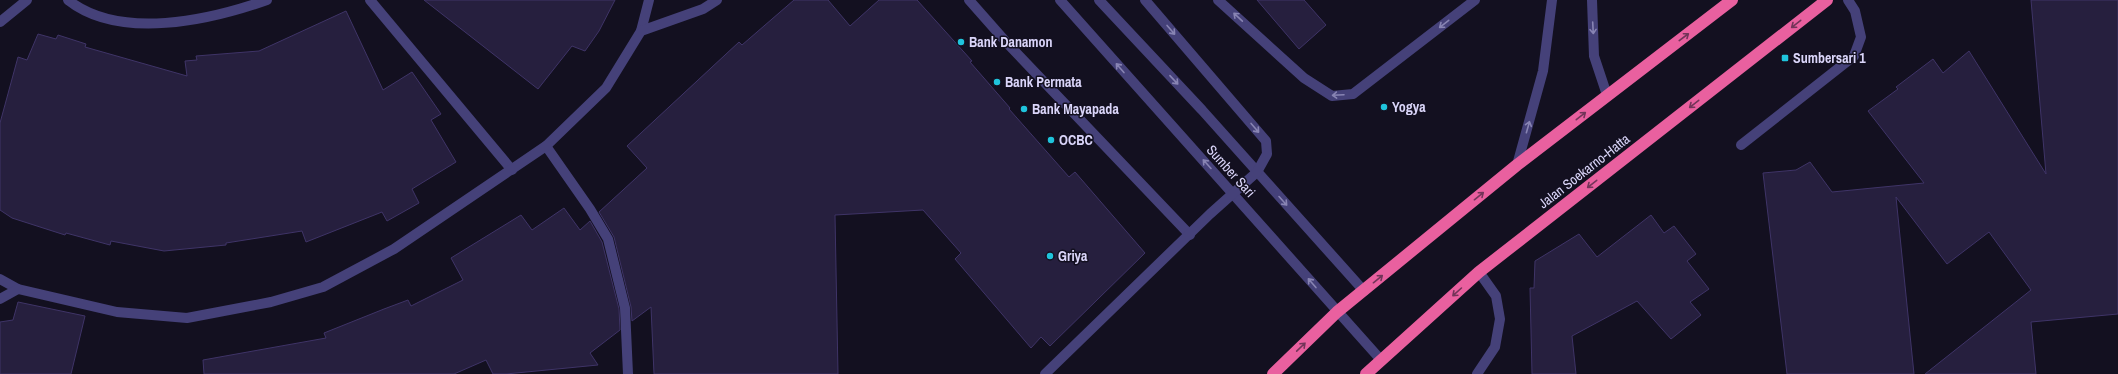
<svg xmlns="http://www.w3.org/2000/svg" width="2118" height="374" font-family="'Archivo Narrow',sans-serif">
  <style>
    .building { fill: #261f3e; stroke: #3f3467 }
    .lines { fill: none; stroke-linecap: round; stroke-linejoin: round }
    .minor { stroke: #454179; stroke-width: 10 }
    .highway { stroke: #e9609f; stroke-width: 12 }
    .oneway { stroke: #8884b3 }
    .oneway2 { stroke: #733459 }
    .poi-dot { fill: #1fc4dc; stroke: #131020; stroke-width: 1.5 }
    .labels { text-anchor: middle; stroke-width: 3; stroke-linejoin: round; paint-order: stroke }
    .poi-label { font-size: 14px; font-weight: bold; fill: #dad5f9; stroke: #131020; text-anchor: start }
    .street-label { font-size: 14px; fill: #dad5f9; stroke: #131020 }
  </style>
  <rect width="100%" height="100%" fill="#131020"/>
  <g class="building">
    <path d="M 424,0 L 615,0 L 599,31 L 585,51 L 572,46 L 538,89 Z"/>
    <path d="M 794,0 L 828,0 L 850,26 L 879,0 L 917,0 L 972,61 L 970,62 L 1010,108 L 1009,109 L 1069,177 L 1075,172 L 1145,253 L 1050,346 L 1041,337 L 1031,348 L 955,259 L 961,253 L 923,210 L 835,215 L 838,374 L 654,374 L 651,307 L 632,321 L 631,307 L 614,237 L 599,212 L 647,168 L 627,146 L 739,42 L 742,45 Z"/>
    <path d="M 1257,0 L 1304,0 L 1326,25 L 1299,49 Z"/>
    <path d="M 2031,0 L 2118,0 L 2118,314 L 2031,322 L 2036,374 L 1925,374 L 2031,290 L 1989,232 L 1947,264 L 1896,197 L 1914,374 L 1787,374 L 1763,173 L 1796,170 L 1810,162 L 1832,192 L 1924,183 L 1868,111 L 1898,89 L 1896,87 L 1933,59 L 1943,73 L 1969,51 L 2046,174 Z"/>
    <path d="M 346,11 L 383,90 L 412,72 L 441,114 L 431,120 L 456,162 L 412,189 L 419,203 L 387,221 L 382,212 L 306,242 L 302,231 L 226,243 L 226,245 L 164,251 L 111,241 L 110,245 L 66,233 L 65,235 L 12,218 L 0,210 L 0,123 L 18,57 L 27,60 L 38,34 L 56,39 L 58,35 L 86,44 L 85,47 L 187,76 L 185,61 L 197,60 L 196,56 L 259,51 Z"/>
    <path d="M 564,208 L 580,230 L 590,221 L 602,242 L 619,309 L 620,330 L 590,353 L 598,365 L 506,374 L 493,374 L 486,360 L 454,374 L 204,374 L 203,360 L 326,338 L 324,333 L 384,309 L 408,300 L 411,306 L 463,280 L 451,258 L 521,215 L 532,230 Z"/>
    <path d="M 1651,215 L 1664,233 L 1674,226 L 1696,254 L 1687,261 L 1709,289 L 1690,302 L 1701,315 L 1671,339 L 1637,301 L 1572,336 L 1576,374 L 1532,374 L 1530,288 L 1534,288 L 1535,261 L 1579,234 L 1597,257 Z"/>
    <path d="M 18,302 L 85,316 L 71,374 L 0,374 L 0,322 L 13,320 Z"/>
  </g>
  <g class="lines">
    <g class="minor">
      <path d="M 68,0 C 120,41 210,20 267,0"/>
      <path d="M 370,0 L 512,170"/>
      <path d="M 969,0 L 1007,43 L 1190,235"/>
      <path d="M 1060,0 L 1381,360"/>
      <path d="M 1099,0 L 1202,110 L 1364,291"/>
      <path d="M 1218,0 L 1304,78 L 1332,96 L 1353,94 L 1475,0"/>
      <path d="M 1592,0 L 1594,56 L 1607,95"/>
      <path d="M 0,22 L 27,0"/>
      <path d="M 641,31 L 649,0"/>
      <path d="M 1741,145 L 1854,56 L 1861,37 L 1855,11 L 1848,0"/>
      <path d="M 546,146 L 590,209 L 608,239 L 625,308 L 628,374"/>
      <path d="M 1517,165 L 1543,71 L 1552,0"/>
      <path d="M 0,279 L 18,289 L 117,312 L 187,318 L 271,302 L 323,287 L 394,249 L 546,146 L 606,88 L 641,31 L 703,9 L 717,0"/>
      <path d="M 0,299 L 18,289"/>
      <path d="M 1045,374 L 1210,214 L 1257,172 L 1267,154 L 1266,141 L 1145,0"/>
      <path d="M 1477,374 L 1495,347 L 1500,319 L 1496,296 L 1479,272"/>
    </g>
    <g class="highway">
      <path d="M 1273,374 L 1337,312 L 1517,165 L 1732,0"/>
      <path d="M 1366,374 L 1479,272 L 1827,0"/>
    </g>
  </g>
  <defs><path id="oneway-shaft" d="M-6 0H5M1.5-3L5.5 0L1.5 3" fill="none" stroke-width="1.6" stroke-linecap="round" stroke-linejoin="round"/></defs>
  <g class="oneway">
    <use href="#oneway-shaft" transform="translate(1238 17) rotate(-137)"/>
    <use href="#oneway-shaft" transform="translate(1444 24) rotate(142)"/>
    <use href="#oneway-shaft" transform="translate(1593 28) rotate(87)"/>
    <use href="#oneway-shaft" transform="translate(1171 30) rotate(49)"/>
    <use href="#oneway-shaft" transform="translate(1120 68) rotate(-131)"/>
    <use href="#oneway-shaft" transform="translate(1174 80) rotate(47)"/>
    <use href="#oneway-shaft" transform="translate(1338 95) rotate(177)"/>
    <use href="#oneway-shaft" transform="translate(1528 127) rotate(-74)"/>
    <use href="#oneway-shaft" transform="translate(1255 128) rotate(49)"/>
    <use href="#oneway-shaft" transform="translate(1207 164) rotate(-132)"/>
    <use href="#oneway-shaft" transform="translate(1283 201) rotate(48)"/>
    <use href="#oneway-shaft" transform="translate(1312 283) rotate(-131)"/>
  </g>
  <g class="oneway2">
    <use href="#oneway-shaft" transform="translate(1796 24) rotate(142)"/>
    <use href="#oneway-shaft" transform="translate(1684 37) rotate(-37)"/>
    <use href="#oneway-shaft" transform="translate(1694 104) rotate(142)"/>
    <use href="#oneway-shaft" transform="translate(1581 116) rotate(-38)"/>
    <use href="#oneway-shaft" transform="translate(1592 184) rotate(142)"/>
    <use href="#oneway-shaft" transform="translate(1479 196) rotate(-39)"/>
    <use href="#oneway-shaft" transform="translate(1378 279) rotate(-39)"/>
    <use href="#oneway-shaft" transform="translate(1457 292) rotate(138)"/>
    <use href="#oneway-shaft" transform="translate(1301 347) rotate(-44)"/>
  </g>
  <g class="poi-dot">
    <circle cx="961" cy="42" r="4"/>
    <rect x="1781" y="54" width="8" height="8" rx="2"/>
    <circle cx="997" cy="82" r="4"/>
    <circle cx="1384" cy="107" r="4"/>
    <circle cx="1024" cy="109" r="4"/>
    <circle cx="1051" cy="140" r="4"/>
    <circle cx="1050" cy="256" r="4"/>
  </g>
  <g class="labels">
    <g class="poi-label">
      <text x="969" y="47">Bank Danamon</text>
      <text x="1793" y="63">Sumbersari 1</text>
      <text x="1005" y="87">Bank Permata</text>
      <text x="1392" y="112">Yogya</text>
      <text x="1032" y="114">Bank Mayapada</text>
      <text x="1059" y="145">OCBC</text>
      <text x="1058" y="261">Griya</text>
    </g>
    <g class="street-label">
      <text transform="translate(1231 171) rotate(48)" y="5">Sumber Sari</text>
      <text transform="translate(1584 171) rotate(-38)" y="5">Jalan Soekarno-Hatta</text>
    </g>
  </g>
</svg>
